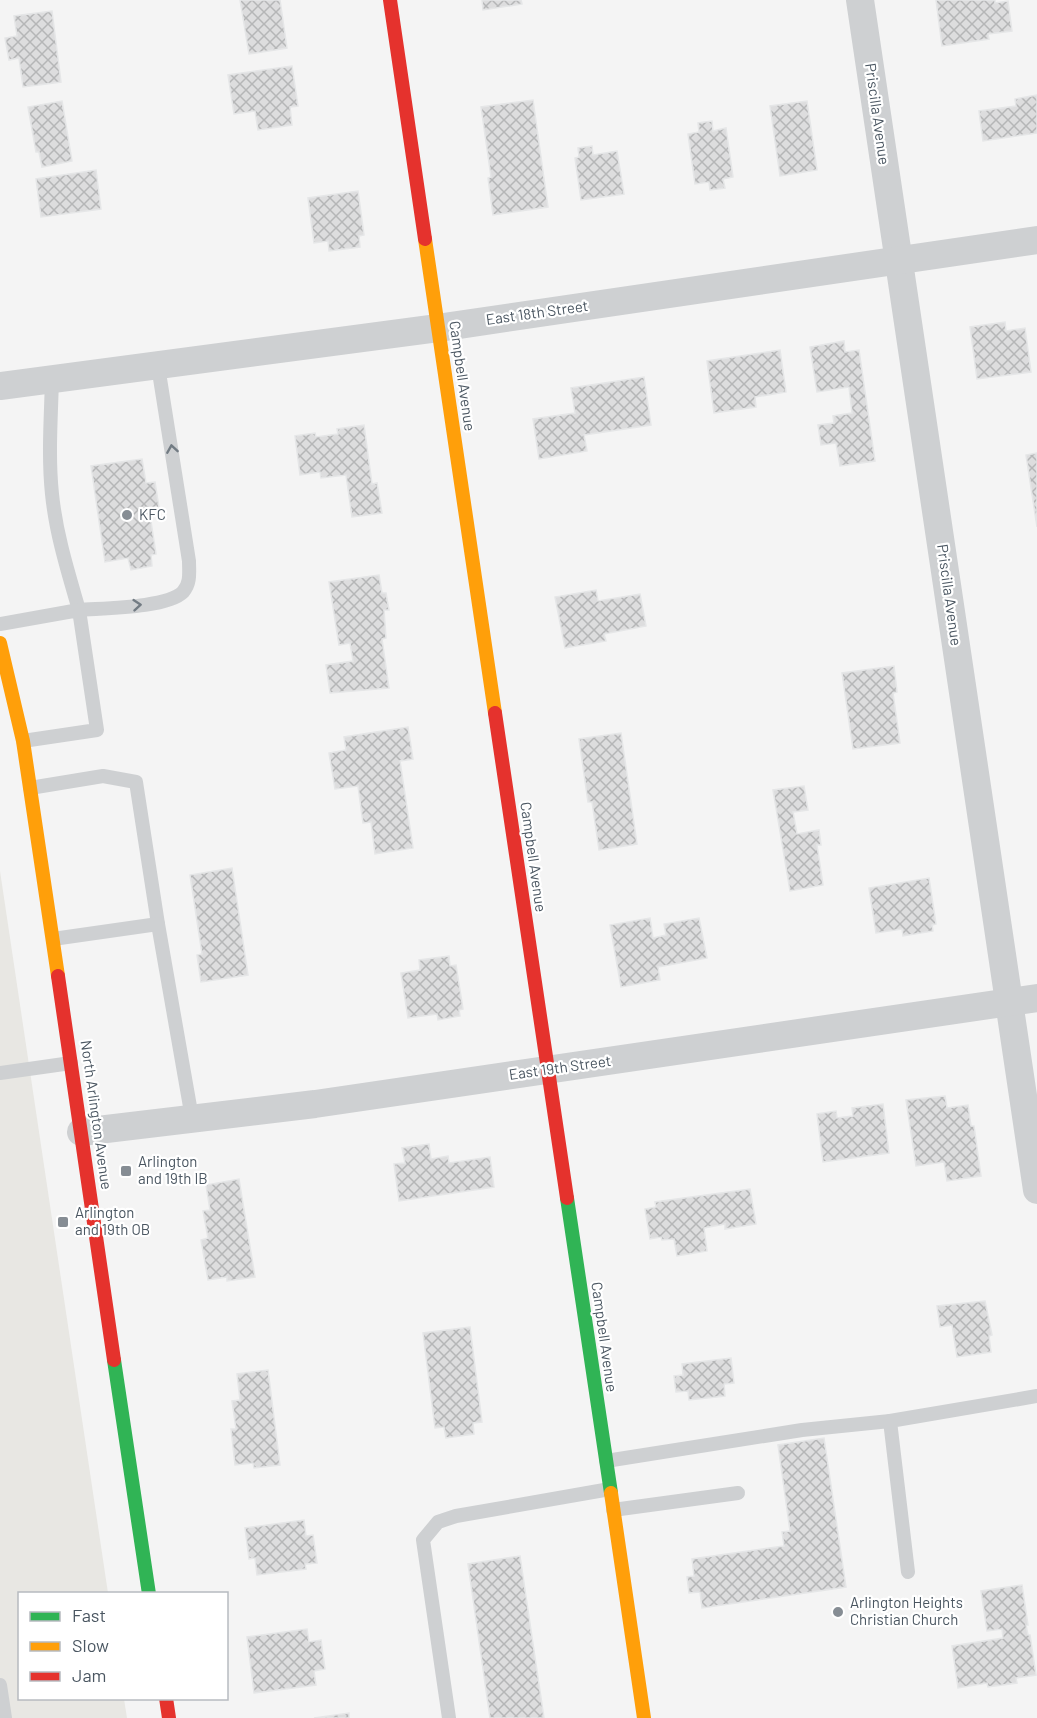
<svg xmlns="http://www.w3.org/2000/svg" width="1037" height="1718" font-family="Barlow,sans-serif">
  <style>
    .commercial { fill: #e8e7e3 }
    .building { fill: url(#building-cross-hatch); stroke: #e5e6e7; stroke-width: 1.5 }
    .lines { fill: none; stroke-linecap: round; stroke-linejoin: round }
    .lane { stroke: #ced0d2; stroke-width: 14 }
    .street { stroke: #ced0d2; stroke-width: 28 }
    .fast { stroke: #30b455; stroke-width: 14 }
    .slow { stroke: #ff9f0a; stroke-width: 14 }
    .jam { stroke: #e5322d; stroke-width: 14 }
    .oneway { stroke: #727b83 }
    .poi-dot { fill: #868d94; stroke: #fff; stroke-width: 2 }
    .labels { text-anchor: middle; stroke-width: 4.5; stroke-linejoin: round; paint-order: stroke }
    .street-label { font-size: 15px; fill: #4a5661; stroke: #fff }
    .poi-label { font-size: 15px; fill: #4a5661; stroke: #fff; text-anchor: start }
  </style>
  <defs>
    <pattern id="building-cross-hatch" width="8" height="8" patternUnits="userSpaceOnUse" patternTransform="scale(1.5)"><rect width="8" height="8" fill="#ddddde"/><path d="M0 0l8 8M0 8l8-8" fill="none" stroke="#b5b6b7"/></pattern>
  </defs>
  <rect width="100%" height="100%" fill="#f4f4f4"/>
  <path class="commercial" d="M 0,871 L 108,1593 L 20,1594 L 20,1698 L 124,1699 L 127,1718 L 0,1718 Z"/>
  <g class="building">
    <path d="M 240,0 L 280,0 L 287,48 L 249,54 Z"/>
    <path d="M 482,0 L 521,0 L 522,4 L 483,10 Z"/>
    <path d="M 936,0 L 995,0 L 995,3 L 1008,1 L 1012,31 L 988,34 L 989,39 L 942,46 Z"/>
    <path d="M 52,11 L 61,82 L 23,87 L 19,58 L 9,60 L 5,38 L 17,36 L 14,16 Z"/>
    <path d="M 292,66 L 298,106 L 290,107 L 292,125 L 258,130 L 255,111 L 234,114 L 228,75 Z"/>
    <path d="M 1037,95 L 1037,133 L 983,141 L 979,111 L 1016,106 L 1015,99 Z"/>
    <path d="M 533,100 L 548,207 L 493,215 L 488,178 L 491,177 L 481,107 Z"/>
    <path d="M 62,101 L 72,161 L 42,167 L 39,152 L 36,152 L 28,107 Z"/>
    <path d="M 807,101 L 817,170 L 780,176 L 770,106 Z"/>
    <path d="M 712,121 L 713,131 L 726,128 L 733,177 L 723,179 L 725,188 L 710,190 L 709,182 L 695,184 L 688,134 L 699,132 L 698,123 Z"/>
    <path d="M 592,146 L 593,155 L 617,151 L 624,194 L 581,200 L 575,158 L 579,157 L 578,148 Z"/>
    <path d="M 96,170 L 101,209 L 41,217 L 36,179 Z"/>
    <path d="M 358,191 L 364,235 L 359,236 L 360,247 L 329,251 L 328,241 L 314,243 L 308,198 Z"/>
    <path d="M 1005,322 L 1006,331 L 1025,328 L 1031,372 L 977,379 L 970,327 Z"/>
    <path d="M 844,341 L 845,352 L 859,350 L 875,461 L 840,466 L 836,443 L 821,445 L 818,425 L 834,423 L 833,416 L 852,413 L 849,387 L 817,392 L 810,347 Z"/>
    <path d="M 780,350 L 786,392 L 755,397 L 756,407 L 714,413 L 707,361 Z"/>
    <path d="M 644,377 L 651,425 L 584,435 L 587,451 L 539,459 L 533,419 L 575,413 L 571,388 Z"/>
    <path d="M 364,425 L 372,484 L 377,483 L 382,513 L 352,517 L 346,475 L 321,478 L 320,472 L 300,475 L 295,436 L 315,433 L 316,437 L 338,434 L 337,429 Z"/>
    <path d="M 1037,453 L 1037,527 L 1026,455 Z"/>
    <path d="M 142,459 L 146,483 L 155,482 L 160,514 L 150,515 L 156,554 L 151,555 L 152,566 L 131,570 L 128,558 L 105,562 L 91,466 Z"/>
    <path d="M 379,575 L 382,593 L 386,593 L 389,610 L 384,610 L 386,638 L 382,639 L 389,688 L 330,693 L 326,665 L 353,661 L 350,643 L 339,645 L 329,582 Z"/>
    <path d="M 596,590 L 598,601 L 640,594 L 646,626 L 604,634 L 606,641 L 565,648 L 555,597 Z"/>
    <path d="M 894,666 L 897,692 L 893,693 L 900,743 L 853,749 L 842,673 Z"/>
    <path d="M 408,727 L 413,759 L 400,761 L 413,848 L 375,854 L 371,822 L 363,823 L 358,786 L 335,789 L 329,753 L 346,750 L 344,737 Z"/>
    <path d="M 621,733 L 637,844 L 599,850 L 592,802 L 588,802 L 579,739 Z"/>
    <path d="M 804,786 L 808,810 L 793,812 L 797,834 L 819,830 L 821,845 L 817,845 L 823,885 L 790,891 L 773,790 Z"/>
    <path d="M 232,868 L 248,975 L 201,982 L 197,955 L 202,954 L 190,875 Z"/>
    <path d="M 929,878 L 936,924 L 932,925 L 933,931 L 903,936 L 902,929 L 876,933 L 869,888 Z"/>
    <path d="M 650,918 L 653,938 L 666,935 L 664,924 L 699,918 L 707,958 L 658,967 L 660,980 L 621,987 L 610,925 Z"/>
    <path d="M 449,956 L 450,966 L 456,965 L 463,1009 L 459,1010 L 460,1016 L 438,1020 L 437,1014 L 408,1018 L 401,973 L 420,970 L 419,960 Z"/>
    <path d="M 945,1096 L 947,1108 L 968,1105 L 971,1126 L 974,1126 L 981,1176 L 947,1181 L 944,1162 L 916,1166 L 906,1100 Z"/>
    <path d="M 883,1104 L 889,1153 L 823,1162 L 817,1114 L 836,1111 L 837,1118 L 853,1116 L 852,1108 Z"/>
    <path d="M 429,1144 L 431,1159 L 448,1156 L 449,1163 L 490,1157 L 494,1187 L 399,1201 L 394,1164 L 405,1163 L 402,1148 Z"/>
    <path d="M 239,1179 L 255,1277 L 227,1281 L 227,1277 L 208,1280 L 201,1240 L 208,1238 L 203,1211 L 210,1210 L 206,1185 Z"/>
    <path d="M 750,1189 L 756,1224 L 725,1229 L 725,1224 L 704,1228 L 707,1251 L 677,1256 L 674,1239 L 662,1240 L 661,1237 L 650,1239 L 645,1209 L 656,1207 L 655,1202 Z"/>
    <path d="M 985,1301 L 992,1335 L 989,1336 L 991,1352 L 957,1357 L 952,1325 L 940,1327 L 937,1306 Z"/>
    <path d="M 470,1327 L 482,1422 L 473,1423 L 474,1434 L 446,1438 L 444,1427 L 435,1428 L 423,1333 Z"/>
    <path d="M 731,1358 L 734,1383 L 724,1384 L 725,1396 L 689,1400 L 688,1391 L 676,1392 L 674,1376 L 683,1375 L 682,1364 Z"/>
    <path d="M 268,1370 L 280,1465 L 254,1468 L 253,1463 L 235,1465 L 231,1429 L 236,1429 L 232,1401 L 240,1400 L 237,1374 Z"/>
    <path d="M 824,1438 L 846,1587 L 702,1608 L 700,1592 L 689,1593 L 687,1577 L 694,1576 L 692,1559 L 784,1546 L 782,1532 L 790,1531 L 778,1445 Z"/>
    <path d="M 304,1520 L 306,1536 L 313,1535 L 317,1563 L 305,1564 L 306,1569 L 257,1575 L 255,1558 L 249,1559 L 245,1528 Z"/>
    <path d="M 520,1556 L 544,1718 L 490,1718 L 468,1564 Z"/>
    <path d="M 1022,1585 L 1028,1625 L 1026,1625 L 1028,1635 L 1030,1635 L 1036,1675 L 1016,1678 L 1017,1683 L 988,1687 L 987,1683 L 958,1688 L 952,1646 L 1003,1638 L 1002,1629 L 987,1631 L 981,1591 Z"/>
    <path d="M 307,1629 L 309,1642 L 321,1640 L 325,1669 L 314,1671 L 316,1685 L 254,1693 L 247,1637 Z"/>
    <path d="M 349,1713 L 349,1718 L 314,1718 Z"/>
  </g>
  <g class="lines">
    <g class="lane">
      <path d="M 52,379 C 51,417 48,456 52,494 C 56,534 68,572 79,610 C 103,608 167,608 183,592 C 191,583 189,572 189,561 L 158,366"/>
      <path d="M 0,624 L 79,610 L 97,730 L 23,741"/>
      <path d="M 30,788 L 103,776 L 136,782 L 158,924"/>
      <path d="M 53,939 L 158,924 L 192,1118"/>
      <path d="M 0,1073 L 71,1063"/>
      <path d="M 606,1461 L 802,1430 L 890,1421"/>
      <path d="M 613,1510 L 738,1493"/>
      <path d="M 908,1572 L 890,1421 L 1037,1396"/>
      <path d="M 0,1685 L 5,1718"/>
      <path d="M 449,1718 L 423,1540 L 438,1522 L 456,1516 L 610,1489"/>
    </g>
    <g class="street">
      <path d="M 860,0 L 1037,1190"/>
      <path d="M 0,386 L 438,328 L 1037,240"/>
      <path d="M 81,1132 L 315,1104 L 1037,998"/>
    </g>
    <g class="fast">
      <path d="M 567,1198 L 611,1493"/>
      <path d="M 114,1360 L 149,1594"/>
    </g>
    <g class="slow">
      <path d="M 425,239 L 495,713"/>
      <path d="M 0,643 L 23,741 L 58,976"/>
      <path d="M 611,1493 L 644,1718"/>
    </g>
    <g class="jam">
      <path d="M 390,0 L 425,239"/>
      <path d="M 495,713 L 567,1198"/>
      <path d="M 58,976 L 114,1360"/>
      <path d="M 166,1698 L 169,1718"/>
    </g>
  </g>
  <defs><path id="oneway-chevron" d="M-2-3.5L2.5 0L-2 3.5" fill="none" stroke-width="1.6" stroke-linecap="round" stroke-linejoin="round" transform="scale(1.5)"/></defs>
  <g class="oneway">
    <use href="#oneway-chevron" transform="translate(172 449) rotate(-99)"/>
    <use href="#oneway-chevron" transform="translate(137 605) rotate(-5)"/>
  </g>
  <g class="poi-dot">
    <circle cx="127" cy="515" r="6"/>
    <rect x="120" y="1165" width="12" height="12" rx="3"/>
    <rect x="57" y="1216" width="12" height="12" rx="3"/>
    <circle cx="838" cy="1612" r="6"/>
  </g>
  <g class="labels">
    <g class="street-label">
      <text transform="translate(877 114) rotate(82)" y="5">Priscilla Avenue</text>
      <text transform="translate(537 313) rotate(-8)" y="5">East 18th Street</text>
      <text transform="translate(462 376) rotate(82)" y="5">Campbell Avenue</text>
      <text transform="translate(949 595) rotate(82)" y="5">Priscilla Avenue</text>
      <text transform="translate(533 857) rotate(82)" y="5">Campbell Avenue</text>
      <text transform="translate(560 1068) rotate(-8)" y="5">East 19th Street</text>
      <text transform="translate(96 1115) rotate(82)" y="5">North Arlington Avenue</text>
      <text transform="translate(604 1337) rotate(82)" y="5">Campbell Avenue</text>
    </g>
    <g class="poi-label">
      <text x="139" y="520">KFC</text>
      <text x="138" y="1167">Arlington<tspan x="138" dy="17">and 19th IB</tspan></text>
      <text x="75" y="1218">Arlington<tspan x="75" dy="17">and 19th OB</tspan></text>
      <text x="850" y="1608">Arlington Heights<tspan x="850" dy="17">Christian Church</tspan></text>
    </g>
  </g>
  <rect x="18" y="1592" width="210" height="108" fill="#ffffff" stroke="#b7bbc0" stroke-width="1.5"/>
  <rect x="30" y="1612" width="30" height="9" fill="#30b455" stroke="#b7bbc0" stroke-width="1.5"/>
  <text x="72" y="1622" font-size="18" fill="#4a5661">Fast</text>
  <rect x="30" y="1642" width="30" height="9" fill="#ff9f0a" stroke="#b7bbc0" stroke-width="1.5"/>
  <text x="72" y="1652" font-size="18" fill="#4a5661">Slow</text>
  <rect x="30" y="1672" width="30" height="9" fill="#e5322d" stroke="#b7bbc0" stroke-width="1.5"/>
  <text x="72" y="1682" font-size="18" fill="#4a5661">Jam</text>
</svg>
